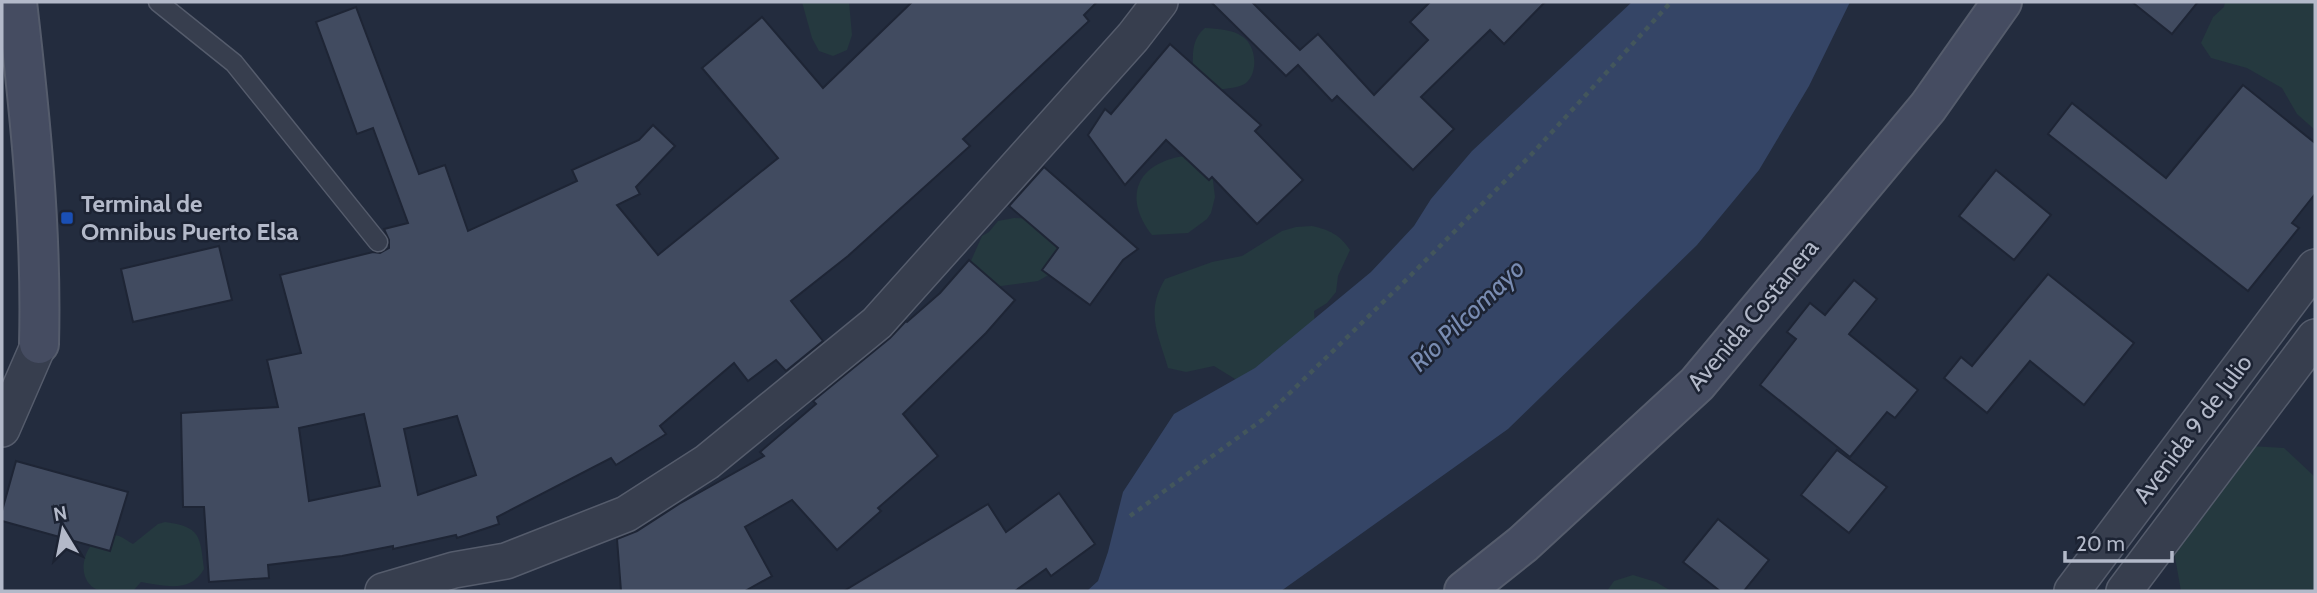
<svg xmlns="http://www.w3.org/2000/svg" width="2317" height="593" font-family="Cabin,sans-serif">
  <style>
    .green { fill: #25393f }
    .water { fill: #354566 }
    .building { fill: #414b60; stroke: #1e2535; stroke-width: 2; fill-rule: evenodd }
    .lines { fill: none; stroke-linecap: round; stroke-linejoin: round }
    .lane-casing { stroke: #555c6c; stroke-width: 21 }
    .street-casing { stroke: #555c6c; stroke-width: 38 }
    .secondary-casing { stroke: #555c6c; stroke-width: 42 }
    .path { stroke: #43565c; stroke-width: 4.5; stroke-dasharray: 5 5; stroke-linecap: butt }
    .lane { stroke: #373e4e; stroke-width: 18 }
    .street { stroke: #373e4e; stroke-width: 35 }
    .secondary { stroke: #454c61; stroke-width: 38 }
    .transit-dot { fill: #1a4fb4; stroke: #1c2333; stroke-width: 2.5 }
    .labels { text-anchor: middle; stroke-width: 5; stroke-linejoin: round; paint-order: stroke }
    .poi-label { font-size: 24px; font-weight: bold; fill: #b3b9c9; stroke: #1c2333; text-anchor: start }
    .street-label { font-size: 24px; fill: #b3b9c9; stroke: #1c2333 }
    .water-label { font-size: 26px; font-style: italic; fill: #798cb2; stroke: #1c2333 }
  </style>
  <rect width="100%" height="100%" fill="#232c3e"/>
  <g class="green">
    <path d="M 802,2 L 849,2 L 852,35 L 847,50 L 833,56 L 819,51 L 812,38 Z"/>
    <path d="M 2225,2 L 2315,2 L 2315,130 L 2297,114 L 2282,88 L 2247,68 L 2211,58 L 2201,43 L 2213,17 L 2224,7 Z"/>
    <path d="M 1205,28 C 1218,29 1232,29 1243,37 C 1256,46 1259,72 1246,83 C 1239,88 1227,88 1219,90 L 1193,72 C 1193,54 1191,40 1205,28 Z"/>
    <path d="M 1184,156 L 1211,165 L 1215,197 L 1211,213 L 1207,219 L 1188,233 L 1152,235 C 1122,197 1137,163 1184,156 Z"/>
    <path d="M 1014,218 L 1031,219 L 1062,241 L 1052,273 L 1038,281 L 986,288 L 970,263 L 982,236 L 989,232 L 998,221 Z"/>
    <path d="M 1312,226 C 1330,230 1340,235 1350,250 L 1338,276 L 1336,292 L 1327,303 L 1314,311 L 1315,325 L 1240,382 L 1214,366 L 1186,372 L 1168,368 C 1158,333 1145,313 1165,279 L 1212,262 L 1242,256 L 1282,231 L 1296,227 Z"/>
    <path d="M 2234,445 L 2284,448 L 2315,477 L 2315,591 L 2181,591 L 2173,546 Z"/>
    <path d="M 165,522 C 201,527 200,536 204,569 C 191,593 166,586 141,582 L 133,591 C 122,591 106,593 96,589 C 70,575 89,526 119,536 C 124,538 129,542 133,544 L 158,524 Z"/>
    <path d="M 1633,575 L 1656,582 L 1671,591 L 1607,591 L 1614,581 Z"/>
  </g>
  <path class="water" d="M 1632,2 L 1850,2 L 1809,86 L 1759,170 L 1697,245 L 1508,429 L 1281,591 L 1087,591 L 1098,581 L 1108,552 L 1123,492 L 1174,414 L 1255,368 L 1371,272 L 1414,226 L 1431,199 L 1472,151 Z"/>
  <g class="building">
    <path d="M 912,2 L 1097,2 L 1084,15 L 1089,21 L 963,139 L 970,146 L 848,256 L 791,301 L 823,341 L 786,371 L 776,360 L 748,381 L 734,363 L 660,426 L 666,434 L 616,465 L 611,458 L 497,517 L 499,524 L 457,538 L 456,535 L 393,549 L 393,546 L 342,556 L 268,565 L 269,578 L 209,582 L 204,507 L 183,507 L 181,413 L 278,407 L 267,360 L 301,353 L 280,275 L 373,252 L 380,253 L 389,248 L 389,240 L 384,229 L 408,223 L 373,128 L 357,134 L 316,22 L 356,7 L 419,174 L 445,165 L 468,231 L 577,181 L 572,170 L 639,140 L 653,125 L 675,146 L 636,187 L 640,194 L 617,205 L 658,255 L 778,158 L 702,68 L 762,17 L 823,88 ZM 364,414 L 380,486 L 309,501 L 299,428 ZM 457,416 L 476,475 L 418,495 L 404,429 Z"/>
    <path d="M 1211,2 L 1252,2 L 1300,50 L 1318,34 L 1374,95 L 1428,40 L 1410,22 L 1430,2 L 1545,2 L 1504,44 L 1490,30 L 1421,97 L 1454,129 L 1413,170 L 1337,96 L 1332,101 L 1298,65 L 1286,76 Z"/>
    <path d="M 2132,2 L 2198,2 L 2172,34 Z"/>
    <path d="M 1170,44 L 1261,125 L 1255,131 L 1303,180 L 1257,224 L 1212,177 L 1209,180 L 1166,140 L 1125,185 L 1088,135 L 1105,109 L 1111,114 Z"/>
    <path d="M 2243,85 L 2315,143 L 2315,194 L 2292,223 L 2299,228 L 2248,291 L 2048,134 L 2072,103 L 2166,178 Z"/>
    <path d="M 1044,167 L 1138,249 L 1123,260 L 1090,305 L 1042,270 L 1058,248 L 1009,206 Z"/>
    <path d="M 1996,170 L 2051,215 L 2014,260 L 1959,216 Z"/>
    <path d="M 219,246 L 232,300 L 133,322 L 121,269 Z"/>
    <path d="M 969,260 L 1015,300 L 986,333 L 903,414 L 938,456 L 878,508 L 881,511 L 837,550 L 792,500 L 745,527 L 772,576 L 745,591 L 621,591 L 617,539 L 637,531 L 679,504 L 764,456 L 760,452 L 816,404 L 813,401 L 890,338 L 906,321 L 907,322 L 940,293 Z"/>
    <path d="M 2048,274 L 2134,343 L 2084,405 L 2030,361 L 1987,413 L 1944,378 L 1961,357 L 1972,366 Z"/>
    <path d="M 1854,280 L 1877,299 L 1849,334 L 1918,390 L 1895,418 L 1887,412 L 1850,457 L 1760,385 L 1796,339 L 1787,332 L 1810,303 L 1825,315 Z"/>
    <path d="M 1837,450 L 1887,487 L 1849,533 L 1801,495 Z"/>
    <path d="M 16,461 L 128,492 L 110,551 L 2,521 L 2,511 Z"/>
    <path d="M 1059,493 L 1095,544 L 1051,576 L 1046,569 L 1015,591 L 844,591 L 988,504 L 1006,532 Z"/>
    <path d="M 1718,519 L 1769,560 L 1744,591 L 1720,591 L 1683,562 Z"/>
  </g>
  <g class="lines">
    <defs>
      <path id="lane" d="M 158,2 L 234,63 L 378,242"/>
      <g id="street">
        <path d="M 2,429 L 39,344"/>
        <path d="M 383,591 L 454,570 L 506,561 L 626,514 L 707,462 L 877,323 L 1133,37 L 1160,2"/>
        <path d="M 2072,591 L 2315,267"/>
        <path d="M 2124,591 L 2315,337"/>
      </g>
      <g id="secondary">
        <path d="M 17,2 C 30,115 42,230 39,344"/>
        <path d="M 1464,591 L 1523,544 L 1697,384 L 1928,107 L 2002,2"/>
      </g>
    </defs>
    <use href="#lane" class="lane-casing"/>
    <use href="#street" class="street-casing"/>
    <use href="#secondary" class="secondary-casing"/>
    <path class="path" d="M 1130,516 L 1262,420 L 1408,278 L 1530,156 L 1671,2"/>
    <use href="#lane" class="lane"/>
    <use href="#street" class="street"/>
    <use href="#secondary" class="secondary"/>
  </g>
  <rect class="transit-dot" x="60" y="211" width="14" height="14" rx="3.5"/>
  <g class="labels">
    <g class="poi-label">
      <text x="81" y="212">Terminal de<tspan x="81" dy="28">Omnibus Puerto Elsa</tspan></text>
    </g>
    <g class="street-label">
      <text transform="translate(1753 315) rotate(-50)" y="8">Avenida Costanera</text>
      <text transform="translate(2193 429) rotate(-53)" y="8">Avenida 9 de Julio</text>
    </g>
    <g class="water-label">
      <text transform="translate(1467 315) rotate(-44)" y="9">Río Pilcomayo</text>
    </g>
  </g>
  <rect width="2317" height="593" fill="none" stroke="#b3b9c9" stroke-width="7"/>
  <g transform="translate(63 530) rotate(350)" stroke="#1c2333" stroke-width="5" paint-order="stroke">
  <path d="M0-5L12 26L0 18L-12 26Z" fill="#b3b9c9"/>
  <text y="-10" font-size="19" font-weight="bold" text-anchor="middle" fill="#b3b9c9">N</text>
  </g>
  <path d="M2065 551v10h107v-10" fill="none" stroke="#b3b9c9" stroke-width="3.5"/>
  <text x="2076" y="551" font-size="21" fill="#b3b9c9" stroke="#1c2333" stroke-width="5" paint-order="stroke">20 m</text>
</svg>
